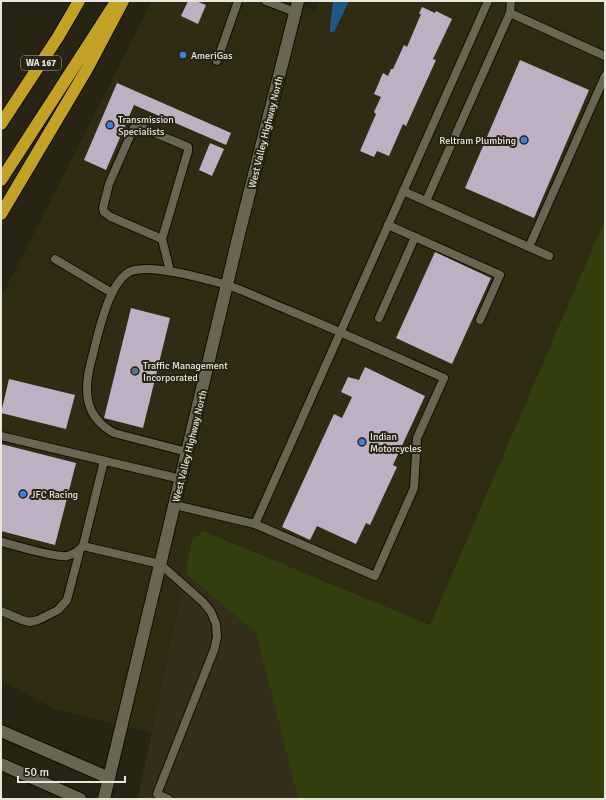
<svg xmlns="http://www.w3.org/2000/svg" width="606" height="800" font-family="Signika,sans-serif">
  <style>
    .built { fill: #302b13 }
    .industrial { fill: #362e1d }
    .green { fill: #323f0c }
    .water { fill: #1f5887 }
    .building { fill: #beb0c2 }
    .lines { fill: none; stroke-linecap: round; stroke-linejoin: round }
    .lane-casing { stroke: #100d01; stroke-width: 10 }
    .secondary-casing { stroke: #100d01; stroke-width: 14 }
    .highway-casing { stroke: #100d01; stroke-width: 14 }
    .lane { stroke: #696552; stroke-width: 8 }
    .secondary { stroke: #696552; stroke-width: 12 }
    .highway { stroke: #c3a127; stroke-width: 12 }
    .shop-dot { fill: #3f7fe0; stroke: #282413; stroke-width: 1.5 }
    .service-dot { fill: #5c6f8a; stroke: #282413; stroke-width: 1.5 }
    .labels { text-anchor: middle; stroke-width: 4; stroke-linejoin: round; paint-order: stroke }
    .shield { fill: #282413; stroke: #afaca0; stroke-width: 1 }
    .shield-label { font-size: 9px; font-weight: bold; fill: #e9e7dc }
    .poi-label { font-size: 10px; fill: #e9e7dc; stroke: #282413; text-anchor: start }
    .street-label { font-size: 10px; fill: #e9e7dc; stroke: #282413 }
  </style>
  <rect width="100%" height="100%" fill="#282413"/>
  <path class="built" d="M 152,1 L 292,1 L 316,12 L 319,1 L 605,1 L 605,219 L 430,625 L 203,531 L 192,540 L 152,733 L 54,709 L 1,680 L 1,298 Z"/>
  <path class="industrial" d="M 185,573 L 256,633 L 298,799 L 138,799 Z"/>
  <path class="green" d="M 605,219 L 605,799 L 298,799 L 256,633 L 185,573 L 192,540 L 203,531 L 430,625 Z"/>
  <path class="water" d="M 333,1 L 349,1 L 334,32 L 330,32 L 330,27 Z"/>
  <g class="building">
    <path d="M 188,1 L 196,1 L 206,5 L 198,24 L 181,16 Z"/>
    <path d="M 422,7 L 435,13 L 436,11 L 452,19 L 433,59 L 436,60 L 406,126 L 403,124 L 389,156 L 377,151 L 374,157 L 360,151 L 376,114 L 374,112 L 381,97 L 374,94 L 383,73 L 388,76 L 391,69 L 393,69 L 404,45 L 407,47 L 421,14 L 419,14 Z"/>
    <path d="M 520,60 L 589,90 L 534,218 L 465,188 Z"/>
    <path d="M 117,83 L 231,133 L 226,145 L 134,105 L 106,170 L 84,160 Z"/>
    <path d="M 210,143 L 224,149 L 212,176 L 199,170 Z"/>
    <path d="M 435,252 L 491,278 L 452,364 L 396,338 Z"/>
    <path d="M 131,308 L 170,318 L 143,428 L 104,418 Z"/>
    <path d="M 365,367 L 425,396 L 393,465 L 397,467 L 370,525 L 366,523 L 356,544 L 317,526 L 310,540 L 282,527 L 334,414 L 342,418 L 352,397 L 341,392 L 348,377 L 359,380 Z"/>
    <path d="M 9,379 L 75,395 L 66,429 L 1,413 Z"/>
    <path d="M 1,444 L 76,463 L 55,545 L 1,531 Z"/>
  </g>
  <g class="lines">
    <defs>
      <g id="lane">
        <path d="M 266,1 L 295,12"/>
        <path d="M 510,13 L 605,56"/>
        <path d="M 217,61 L 238,1"/>
        <path d="M 403,191 L 549,256"/>
        <path d="M 426,201 L 510,13 L 511,1"/>
        <path d="M 388,225 L 500,275 L 480,320"/>
        <path d="M 162,239 L 111,217 L 104,212 L 103,208 L 109,184 L 134,127 L 138,126 L 188,147 L 188,151 L 162,239 L 170,271"/>
        <path d="M 529,247 L 605,76"/>
        <path d="M 55,259 L 112,293"/>
        <path d="M 379,318 L 415,237"/>
        <path d="M 1,436 L 181,479"/>
        <path d="M 175,505 L 255,524 L 375,576 L 414,488 L 417,438 L 444,378 C 392,355 341,332 288,310 C 268,302 248,292 227,285 C 206,279 148,262 129,272 C 107,285 97,339 91,362 C 83,392 85,417 114,433 L 187,452"/>
        <path d="M 255,524 L 488,1"/>
        <path d="M 1,542 C 15,545 55,558 67,556 C 74,554 79,551 83,546 L 104,461"/>
        <path d="M 83,546 L 160,564 L 203,602 L 211,612 L 216,624 L 217,637 L 214,650 L 157,794 L 168,799"/>
        <path d="M 1,611 L 22,620 L 30,622 L 38,620 L 58,610 L 67,600 L 80,550"/>
      </g>
      <g id="secondary">
        <path d="M 1,731 L 109,778"/>
        <path d="M 1,764 L 80,799"/>
        <path d="M 104,799 L 240,230 L 298,1"/>
      </g>
      <g id="highway">
        <path d="M 1,124 L 58,37 L 79,1"/>
        <path d="M 1,180 L 114,5"/>
        <path d="M 1,214 L 87,69 L 123,1"/>
      </g>
    </defs>
    <use href="#lane" class="lane-casing"/>
    <use href="#secondary" class="secondary-casing"/>
    <use href="#highway" class="highway-casing"/>
    <use href="#lane" class="lane"/>
    <use href="#secondary" class="secondary"/>
    <use href="#highway" class="highway"/>
  </g>
  <g class="shop-dot">
    <circle cx="183" cy="55" r="4"/>
    <circle cx="110" cy="125" r="4"/>
    <circle cx="524" cy="140" r="4"/>
    <circle cx="362" cy="442" r="4"/>
    <circle cx="23" cy="494" r="4"/>
  </g>
  <circle class="service-dot" cx="135" cy="371" r="4"/>
  <g class="labels">
    <rect class="shield" x="21" y="56" width="40" height="14" rx="3"/>
    <g class="shield-label">
      <text x="41" y="66">WA 167</text>
    </g>
    <g class="poi-label">
      <text x="191" y="59">AmeriGas</text>
      <text x="118" y="123">Transmission<tspan x="118" dy="12">Specialists</tspan></text>
      <text x="516" y="144" text-anchor="end">Reltram Plumbing</text>
      <text x="143" y="369">Traffic Management<tspan x="143" dy="12">Incorporated</tspan></text>
      <text x="370" y="440">Indian<tspan x="370" dy="12">Motorcycles</tspan></text>
      <text x="31" y="498">JFC Racing</text>
    </g>
    <g class="street-label">
      <text transform="translate(265 132) rotate(-76)" y="4">West Valley Highway North</text>
      <text transform="translate(189 446) rotate(-76)" y="4">West Valley Highway North</text>
    </g>
  </g>
  <rect width="606" height="800" fill="none" stroke="#e9e7dc" stroke-width="4"/>
  <path d="M18 776v6h107v-6" fill="none" stroke="#e9e7dc" stroke-width="2"/>
  <text x="24" y="776" font-size="12" fill="#e9e7dc" stroke="#282413" stroke-width="3" paint-order="stroke">50 m</text>
</svg>
